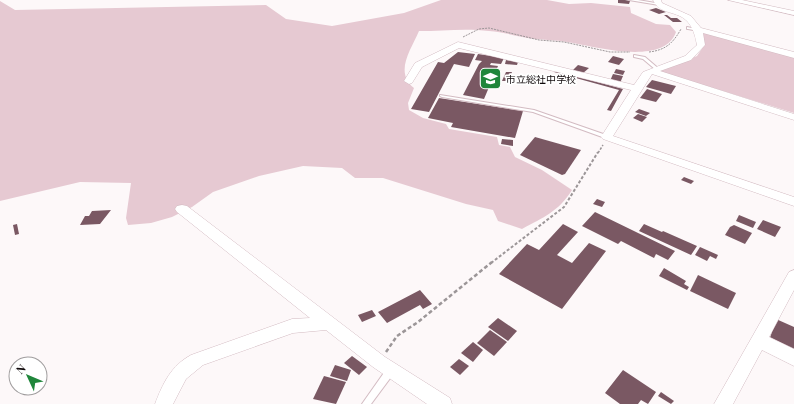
<svg xmlns="http://www.w3.org/2000/svg" width="794" height="404" font-family="'Playfair Display','Noto Sans JP',serif">
  <style>
    .green { fill: #e6c9d2 }
    .building { fill: #7a5863 }
    .lines { fill: none; stroke-linecap: round; stroke-linejoin: round }
    .lane-casing { stroke: #d3bbc2; stroke-width: 2 }
    .street-casing { stroke: #d3bbc2; stroke-width: 1 }
    .path-far3 { stroke: #9c9698; stroke-width: 1; stroke-dasharray: 2 1; stroke-linecap: butt }
    .path-far2 { stroke: #9c9698; stroke-width: 1.5; stroke-dasharray: 2.5 1.5; stroke-linecap: butt }
    .path-far1 { stroke: #9c9698; stroke-width: 2; stroke-dasharray: 3 2; stroke-linecap: butt }
    .path { stroke: #9c9698; stroke-width: 2.5; stroke-dasharray: 4 2.5; stroke-linecap: butt }
    .lane { fill: #fff; fill-rule: evenodd }
    .street { fill: #fff; fill-rule: evenodd }
    .labels { text-anchor: middle; stroke-width: 3.5; stroke-linejoin: round; paint-order: stroke }
    .far-poi-label { font-size: 10px; fill: #110a0c; stroke: #fff; text-anchor: start }
  </style>
  <rect width="100%" height="100%" fill="#fdf8f9"/>
  <g class="green">
    <path d="M 441,0 L 547,0 L 569,4 L 591,3 L 630,7 L 631,13 L 656,24 L 670,25 L 676,32 C 664,67 593,46 567,42 C 556,40 545,40 534,39 C 519,37 504,32 489,31 C 466,28 442,31 419,31 C 411,50 394,72 414,88 L 408,103 L 409,110 L 423,118 L 446,124 L 449,129 L 497,137 L 499,145 L 510,147 L 515,157 L 542,170 L 572,190 C 558,212 544,217 522,229 L 498,221 L 493,210 L 466,204 L 383,178 L 355,178 L 342,168 L 303,166 L 259,176 L 213,192 L 192,207 L 172,217 L 151,223 L 128,225 L 126,218 L 131,183 L 80,182 L 0,201 L 0,1 L 15,10 L 266,5 L 286,19 L 332,26 L 404,13 Z"/>
    <path d="M 702,32 L 794,55 L 794,113 L 662,72 L 661,70 L 697,56 L 705,44 Z"/>
  </g>
  <g class="building">
    <path d="M 618,0 L 625,0 L 630,1 L 629,4 L 618,3 Z"/>
    <path d="M 656,8 L 666,12 L 659,14 L 649,10 Z"/>
    <path d="M 664,15 L 667,15 L 671,18 L 677,18 L 682,22 L 673,22 Z"/>
    <path d="M 458,52 L 475,54 L 469,67 L 454,64 L 429,112 L 411,109 L 438,62 L 444,63 Z"/>
    <path d="M 478,54 L 504,58 L 501,64 L 491,63 L 490,65 L 498,66 L 484,99 L 463,95 L 479,64 L 482,61 L 475,60 Z"/>
    <path d="M 613,56 L 624,59 L 619,65 L 608,62 Z"/>
    <path d="M 506,60 L 518,62 L 517,65 L 505,64 Z"/>
    <path d="M 578,65 L 589,68 L 582,74 L 572,71 Z"/>
    <path d="M 616,69 L 625,71 L 623,75 L 614,73 Z"/>
    <path d="M 556,71 L 623,89 L 611,111 L 607,110 L 619,90 L 554,72 Z"/>
    <path d="M 506,72 L 512,72 L 508,81 L 502,81 Z"/>
    <path d="M 613,74 L 623,76 L 620,83 L 610,81 Z"/>
    <path d="M 652,80 L 676,86 L 671,94 L 646,87 Z"/>
    <path d="M 647,89 L 662,94 L 656,102 L 640,98 Z"/>
    <path d="M 439,98 L 523,111 L 515,138 L 451,127 L 453,123 L 428,118 Z"/>
    <path d="M 639,109 L 650,113 L 646,116 L 635,112 Z"/>
    <path d="M 638,114 L 647,117 L 642,122 L 633,118 Z"/>
    <path d="M 535,137 L 581,150 L 565,174 L 562,175 L 520,155 Z"/>
    <path d="M 502,139 L 513,140 L 513,146 L 501,144 Z"/>
    <path d="M 684,177 L 694,181 L 691,184 L 681,180 Z"/>
    <path d="M 597,199 L 605,202 L 602,207 L 593,204 Z"/>
    <path d="M 111,210 L 100,224 L 80,225 L 85,216 L 89,216 L 92,211 Z"/>
    <path d="M 595,212 L 675,251 L 668,260 L 656,254 L 654,258 L 621,241 L 618,244 L 582,226 Z"/>
    <path d="M 739,215 L 756,222 L 753,228 L 736,221 Z"/>
    <path d="M 763,220 L 781,227 L 775,237 L 757,229 Z"/>
    <path d="M 17,224 L 19,234 L 15,235 L 13,225 Z"/>
    <path d="M 563,224 L 578,232 L 557,255 L 572,263 L 589,243 L 606,251 L 562,309 L 499,274 L 527,244 L 539,250 Z"/>
    <path d="M 644,224 L 662,232 L 663,231 L 697,246 L 691,255 L 639,231 Z"/>
    <path d="M 734,225 L 752,233 L 745,244 L 725,235 L 730,227 Z"/>
    <path d="M 700,247 L 718,255 L 716,259 L 710,256 L 707,261 L 695,255 Z"/>
    <path d="M 664,268 L 686,281 L 684,284 L 689,287 L 687,290 L 659,276 Z"/>
    <path d="M 698,275 L 736,293 L 728,309 L 690,291 Z"/>
    <path d="M 420,290 L 432,304 L 423,309 L 420,305 L 387,323 L 378,312 Z"/>
    <path d="M 372,310 L 376,316 L 362,322 L 358,315 Z"/>
    <path d="M 498,318 L 517,331 L 508,341 L 488,327 Z"/>
    <path d="M 776,319 L 794,327 L 794,353 L 769,341 Z"/>
    <path d="M 490,330 L 507,342 L 494,356 L 477,343 Z"/>
    <path d="M 473,342 L 483,350 L 473,362 L 461,353 Z"/>
    <path d="M 352,356 L 367,367 L 359,375 L 344,363 Z"/>
    <path d="M 459,359 L 469,366 L 460,375 L 450,367 Z"/>
    <path d="M 335,365 L 351,370 L 347,381 L 330,376 Z"/>
    <path d="M 623,370 L 656,392 L 648,404 L 641,400 L 638,404 L 620,404 L 605,393 Z"/>
    <path d="M 324,376 L 346,382 L 336,404 L 313,399 Z"/>
    <path d="M 661,392 L 674,401 L 671,404 L 658,396 Z"/>
  </g>
  <g class="lines">
    <defs>
      <g id="lane">
        <path d="M 629,0 L 638,0 L 661,4 L 659,5 Z"/>
        <path d="M 687,27 L 701,30 L 699,31 L 688,29 L 687,29 Z"/>
        <path d="M 634,55 L 645,57 L 659,69 L 656,70 L 643,59 L 634,57 Z"/>
        <path d="M 440,95 L 534,110 L 609,136 L 610,137 L 607,139 L 605,138 L 533,112 L 442,97 L 440,96 Z"/>
        <path d="M 391,366 L 394,367 L 395,370 L 394,373 L 371,404 L 362,404 L 388,367 Z"/>
      </g>
      <g id="street">
        <path d="M 653,0 L 661,0 L 662,3 L 691,16 L 701,28 L 794,52 L 794,58 L 703,33 L 705,45 L 691,60 L 660,71 L 794,114 L 794,120 L 652,74 L 613,136 L 794,197 L 794,206 L 603,139 L 601,137 L 631,90 L 459,48 L 422,67 L 412,83 L 409,84 L 404,81 L 415,63 L 458,42 L 634,85 L 643,72 L 685,56 L 697,45 C 690,2 664,22 653,0 Z"/>
        <path d="M 728,0 L 742,0 L 794,11 L 794,15 Z"/>
        <path d="M 182,205 L 187,206 L 385,357 L 450,398 L 452,404 L 427,404 L 373,367 L 326,330 L 293,333 L 203,365 L 186,379 L 173,404 L 155,404 C 163,383 171,366 191,355 L 292,319 L 310,318 L 177,212 L 175,209 L 177,206 Z"/>
        <path d="M 794,270 L 794,290 L 769,337 L 794,349 L 794,366 L 762,350 L 733,404 L 714,404 L 789,272 Z"/>
      </g>
    </defs>
    <use href="#lane" class="lane-casing"/>
    <use href="#street" class="street-casing"/>
    <g class="path-far3">
      <path d="M 463,37 L 479,29 L 489,28 L 539,40 L 564,42 L 610,52 L 630,52"/>
      <path d="M 649,52 C 666,50 673,43 681,29"/>
    </g>
    <path class="path-far2" d="M 598,153 L 603,145"/>
    <path class="path-far1" d="M 491,263 L 564,207 L 598,152"/>
    <path class="path" d="M 386,352 L 397,336 L 418,322 L 492,262"/>
    <use href="#lane" class="lane"/>
    <use href="#street" class="street"/>
  </g>
  <defs>
    <symbol id="school-square" viewBox="-11 -11 22 22"><rect x="-9" y="-9" width="18" height="18" rx="4" fill="#20863b" stroke="#fff"/><path d="M0-5L7-2L0 1L-7-2ZM-4 1L0 2.5L4 1V4Q0 6-4 4Z" fill="#fff"/></symbol>
  </defs>
  <g fill-rule="evenodd">
    <use href="#school-square" x="478" y="66" width="25" height="25"/>
  </g>
  <g class="labels">
    <g class="far-poi-label">
      <text x="506" y="83">市立総社中学校</text>
    </g>
  </g>
  <g transform="translate(28 376) rotate(314)"><circle r="19" fill="#ffffff" stroke="#a09d9e"/>
  <path d="M0-3L7 15L0 10L-7 15Z" fill="#20863b"/>
  <text y="-6" font-size="11" font-weight="bold" text-anchor="middle" fill="#110a0c">N</text>
  </g>
</svg>
